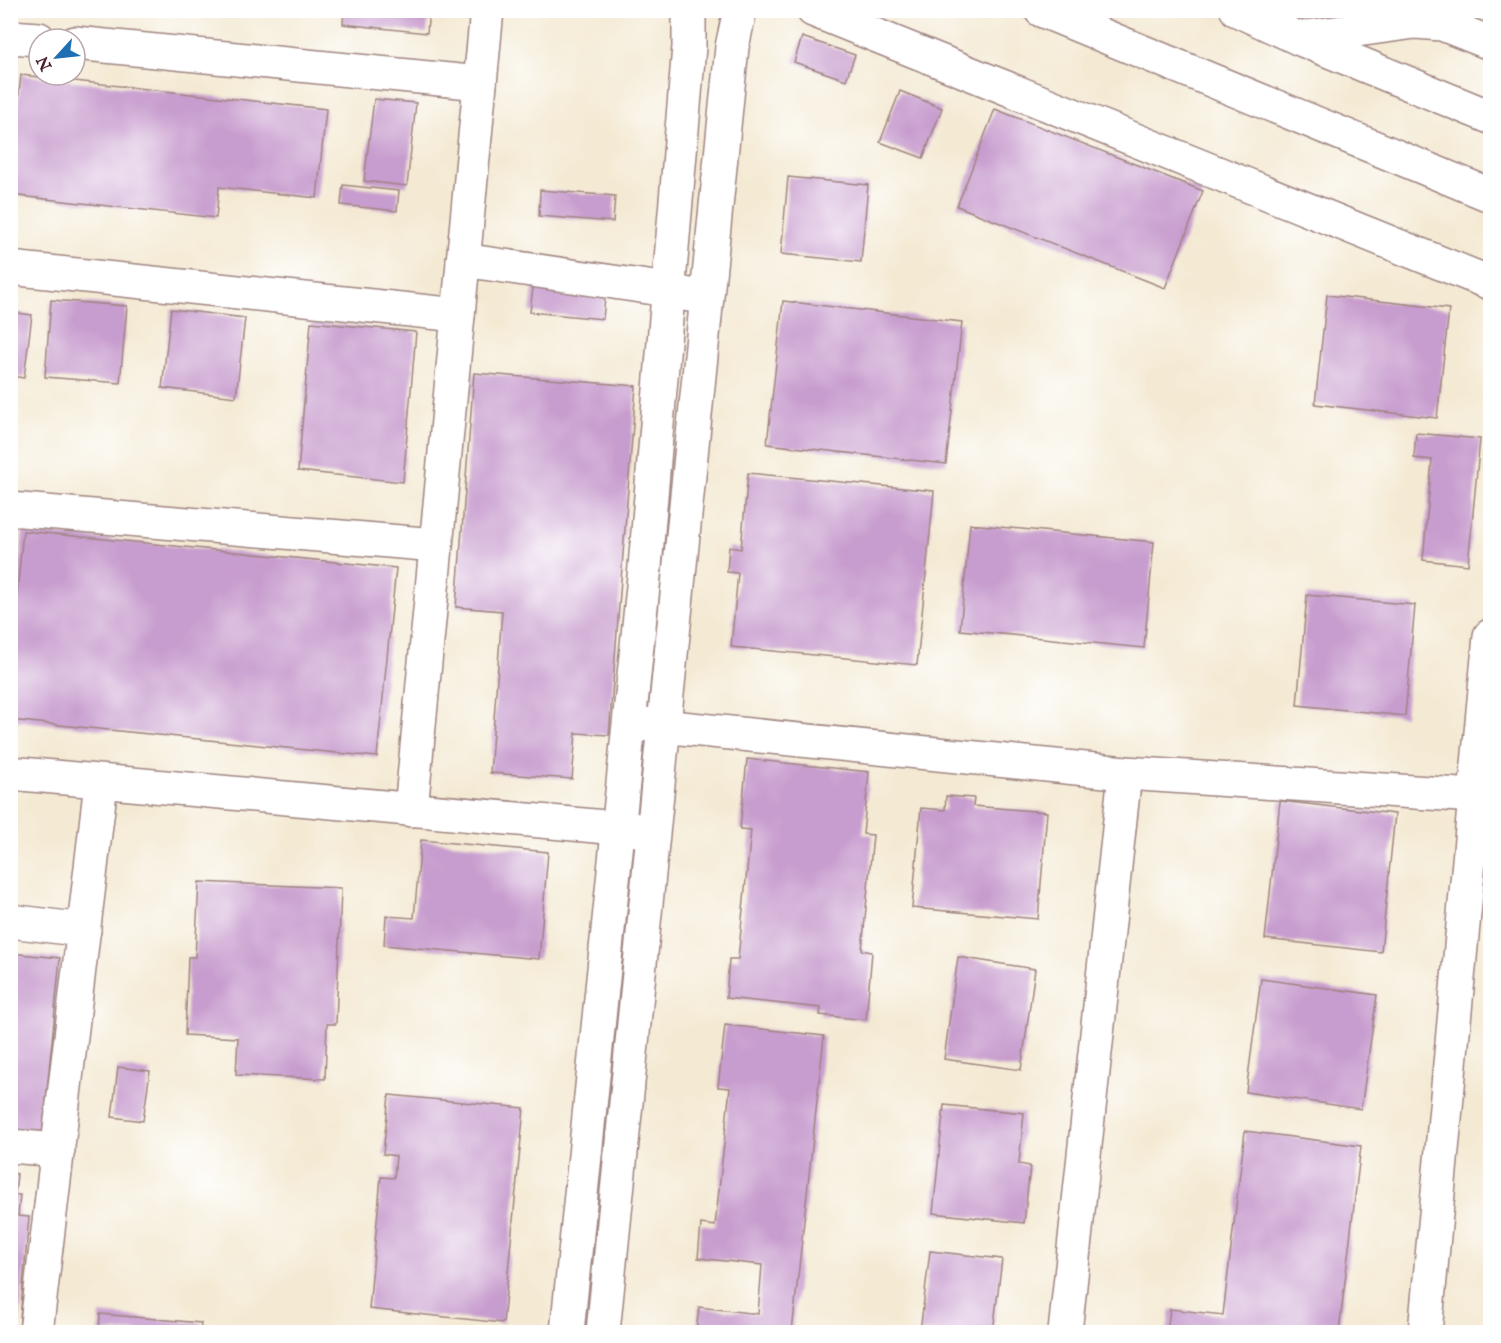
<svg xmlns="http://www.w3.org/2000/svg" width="1501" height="1343" font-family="'IM FELL English',serif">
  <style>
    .building { fill: #c79cce }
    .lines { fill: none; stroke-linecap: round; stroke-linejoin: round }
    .minor-casing { stroke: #9f8480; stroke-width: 36 }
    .minor { stroke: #fff; stroke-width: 33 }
  </style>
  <rect width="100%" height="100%" fill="#fff"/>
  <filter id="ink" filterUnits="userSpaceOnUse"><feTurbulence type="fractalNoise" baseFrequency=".0167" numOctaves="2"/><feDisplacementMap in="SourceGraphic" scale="12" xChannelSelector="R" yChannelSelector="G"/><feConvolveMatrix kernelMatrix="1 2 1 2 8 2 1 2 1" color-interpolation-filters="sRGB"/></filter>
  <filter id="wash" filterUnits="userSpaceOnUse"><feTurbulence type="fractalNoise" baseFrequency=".008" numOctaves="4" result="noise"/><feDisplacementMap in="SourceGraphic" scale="24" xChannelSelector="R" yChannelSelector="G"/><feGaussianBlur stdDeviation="1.35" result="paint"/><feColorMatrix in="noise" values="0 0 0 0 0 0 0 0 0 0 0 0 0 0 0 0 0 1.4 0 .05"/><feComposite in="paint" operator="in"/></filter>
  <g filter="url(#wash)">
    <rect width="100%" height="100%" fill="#f4ead4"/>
    <g id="blocks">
      <g class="building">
        <path d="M 344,10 L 429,10 L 427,33 L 343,24 Z"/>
        <path d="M 802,37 L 855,55 L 846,80 L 794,62 Z"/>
        <path d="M 21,75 L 326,109 L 317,198 L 219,187 L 216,218 L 10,195 L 10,170 Z"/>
        <path d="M 900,91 L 942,108 L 923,158 L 880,142 Z"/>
        <path d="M 374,99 L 416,103 L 407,186 L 364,181 Z"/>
        <path d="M 995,109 L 1203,191 L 1165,288 L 957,206 Z"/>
        <path d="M 788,177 L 868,185 L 861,262 L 781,254 Z"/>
        <path d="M 343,185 L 399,191 L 397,211 L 341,205 Z"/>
        <path d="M 540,190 L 615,196 L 613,222 L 539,216 Z"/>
        <path d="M 534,280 L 606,288 L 603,319 L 530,312 Z"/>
        <path d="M 1327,295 L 1449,309 L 1437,418 L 1315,404 Z"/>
        <path d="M 51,300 L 127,306 L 120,383 L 45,377 Z"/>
        <path d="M 783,301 L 962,322 L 946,464 L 767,444 Z"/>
        <path d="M 171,309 L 245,318 L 236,397 L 162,388 Z"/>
        <path d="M 10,312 L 32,315 L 24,378 L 10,376 Z"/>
        <path d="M 311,322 L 416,332 L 403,482 L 298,471 Z"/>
        <path d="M 474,373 L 636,386 L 609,735 L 576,733 L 572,779 L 490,773 L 502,611 L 456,607 Z"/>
        <path d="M 1416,433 L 1480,439 L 1468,565 L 1423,560 L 1432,460 L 1414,458 Z"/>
        <path d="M 748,473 L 934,491 L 917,665 L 731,647 L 738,573 L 727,572 L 729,547 L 741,549 Z"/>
        <path d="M 970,524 L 1154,542 L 1144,648 L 960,630 Z"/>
        <path d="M 23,531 L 396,568 L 377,757 L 10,720 L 10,665 Z"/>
        <path d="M 1307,595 L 1415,605 L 1405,716 L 1297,705 Z"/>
        <path d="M 747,759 L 869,772 L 863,834 L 873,835 L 862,950 L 872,952 L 866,1020 L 820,1015 L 821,1008 L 726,998 L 729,959 L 738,959 L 751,830 L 740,829 Z"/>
        <path d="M 946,796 L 974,798 L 973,806 L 1047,812 L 1038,919 L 912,908 L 921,808 L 945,810 Z"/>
        <path d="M 1280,801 L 1395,814 L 1381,952 L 1265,939 Z"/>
        <path d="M 421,840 L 548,852 L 539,959 L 384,945 L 386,916 L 414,918 Z"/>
        <path d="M 199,882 L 341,888 L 336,1024 L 327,1024 L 325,1079 L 236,1075 L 238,1038 L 185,1035 L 188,957 L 195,957 Z"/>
        <path d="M 10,953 L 60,958 L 43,1132 L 10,1129 Z"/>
        <path d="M 958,957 L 1035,969 L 1021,1070 L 944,1059 Z"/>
        <path d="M 1261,979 L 1377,995 L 1361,1109 L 1246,1092 Z"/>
        <path d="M 725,1025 L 824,1036 L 792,1332 L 696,1332 L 699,1307 L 758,1314 L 762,1265 L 698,1258 L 701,1224 L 715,1226 L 730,1088 L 718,1087 Z"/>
        <path d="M 118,1067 L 150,1071 L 143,1121 L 112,1117 Z"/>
        <path d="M 389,1095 L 524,1108 L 503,1323 L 369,1309 L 381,1177 L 394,1178 L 396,1156 L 383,1154 Z"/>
        <path d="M 944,1105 L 1024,1113 L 1019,1164 L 1030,1166 L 1024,1223 L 933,1213 Z"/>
        <path d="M 1245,1131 L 1361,1146 L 1339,1332 L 1167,1332 L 1170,1309 L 1223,1315 Z"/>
        <path d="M 10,1173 L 17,1174 L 15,1195 L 20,1195 L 18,1216 L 29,1217 L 19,1330 L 10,1329 Z"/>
        <path d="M 930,1251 L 1002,1259 L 993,1332 L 920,1332 Z"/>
        <path d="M 100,1314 L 201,1323 L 200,1332 L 99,1332 Z"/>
      </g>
    </g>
  </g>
  <g filter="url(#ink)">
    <use href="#blocks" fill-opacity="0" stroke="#9f8480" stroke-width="1.5"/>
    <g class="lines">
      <defs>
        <g id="minor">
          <path d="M 813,10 L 1490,283"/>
          <path d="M 1041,10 L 1490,195"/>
          <path d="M 1237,10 L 1298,38 L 1490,117"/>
          <path d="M 10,37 L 39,39"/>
          <path d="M 1299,38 L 1415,22 L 1442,24 L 1490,43"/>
          <path d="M 75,43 L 480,83"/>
          <path d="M 463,260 L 668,290 L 689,295"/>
          <path d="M 10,268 L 458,315"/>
          <path d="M 10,509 L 436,545"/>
          <path d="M 642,724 L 1125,773 L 1475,796 L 1490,802"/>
          <path d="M 10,773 L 639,830"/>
          <path d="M 411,810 L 487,10"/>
          <path d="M 10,921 L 84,930"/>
          <path d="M 10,1146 L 58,1150"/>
          <path d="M 36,1332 L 101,783"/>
          <path d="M 567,1332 L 645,567 L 689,47 L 689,10"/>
          <path d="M 603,1332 L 732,47 L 740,10"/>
          <path d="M 1065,1332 L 1125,773"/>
          <path d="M 1425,1332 L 1490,636"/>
        </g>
      </defs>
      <use href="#minor" class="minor-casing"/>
      <use href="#minor" class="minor"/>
    </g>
  </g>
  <rect width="1501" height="1343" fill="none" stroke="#fff" stroke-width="36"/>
  <g transform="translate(57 57) rotate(243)"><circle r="28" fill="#ffffff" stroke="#b7a5aa" stroke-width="1.5"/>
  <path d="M0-4.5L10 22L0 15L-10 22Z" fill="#1f6fb2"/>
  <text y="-9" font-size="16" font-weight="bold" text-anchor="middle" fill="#4a1f2b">N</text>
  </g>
</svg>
